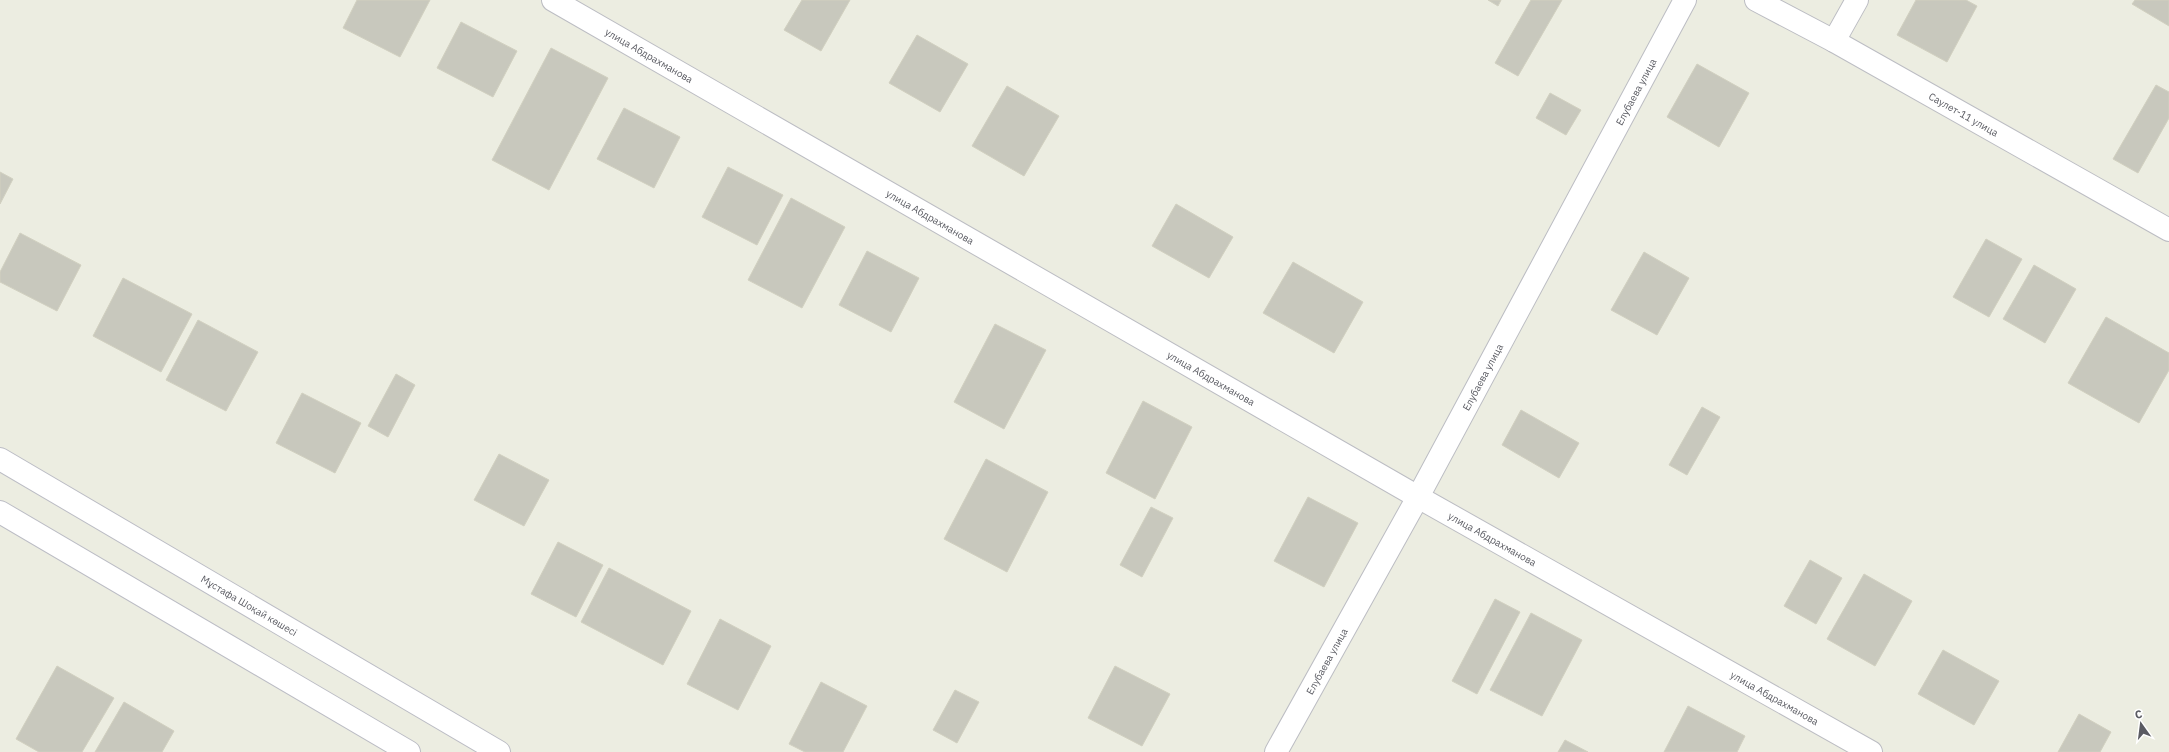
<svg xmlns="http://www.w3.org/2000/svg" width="2169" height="752" font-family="'IBM Plex Sans',sans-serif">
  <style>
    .building { fill: #c8c8bd; stroke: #d1d0c0 }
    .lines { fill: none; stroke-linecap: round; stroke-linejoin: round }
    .street-casing { stroke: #bcbdc3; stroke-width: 24 }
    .secondary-casing { stroke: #bcbdc5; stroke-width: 24 }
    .street { stroke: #fff; stroke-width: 22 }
    .secondary { stroke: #fff; stroke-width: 22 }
    .labels { text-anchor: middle; stroke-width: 4; stroke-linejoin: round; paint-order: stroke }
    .street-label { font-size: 10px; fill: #5a5b62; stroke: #fff }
  </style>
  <rect width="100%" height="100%" fill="#ecede1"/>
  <g class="building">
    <path d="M 357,0 L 430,0 L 400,57 L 343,28 Z"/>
    <path d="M 802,0 L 850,0 L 821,51 L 784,30 Z"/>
    <path d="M 1488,0 L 1501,0 L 1498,6 Z"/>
    <path d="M 1531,0 L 1562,0 L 1518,76 L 1495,63 Z"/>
    <path d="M 1916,0 L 1966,0 L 1977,6 L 1947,62 L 1897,35 Z"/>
    <path d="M 2135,0 L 2169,0 L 2169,26 L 2132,4 Z"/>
    <path d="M 461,22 L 517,51 L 493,97 L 437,68 Z"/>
    <path d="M 917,35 L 968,64 L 940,112 L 889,83 Z"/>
    <path d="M 551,48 L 608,78 L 549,190 L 492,160 Z"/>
    <path d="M 1697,64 L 1749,93 L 1719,147 L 1667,117 Z"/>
    <path d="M 2156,85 L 2169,92 L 2169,118 L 2138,173 L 2113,159 Z"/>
    <path d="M 1007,86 L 1059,116 L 1024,176 L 972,146 Z"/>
    <path d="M 1550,93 L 1581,110 L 1566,135 L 1536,118 Z"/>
    <path d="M 624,108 L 680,137 L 654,188 L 597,159 Z"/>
    <path d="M 728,167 L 783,195 L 757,245 L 702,217 Z"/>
    <path d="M 0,172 L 13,179 L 0,204 Z"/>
    <path d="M 791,198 L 845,227 L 802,308 L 748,280 Z"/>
    <path d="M 1176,204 L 1233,237 L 1209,278 L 1152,246 Z"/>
    <path d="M 20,233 L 81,265 L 57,311 L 0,282 L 0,272 Z"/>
    <path d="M 1986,239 L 2022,259 L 1989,317 L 1953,297 Z"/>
    <path d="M 867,251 L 919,278 L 891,332 L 839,305 Z"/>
    <path d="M 1644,252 L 1689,278 L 1657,335 L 1611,310 Z"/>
    <path d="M 1293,262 L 1363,302 L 1334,353 L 1263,313 Z"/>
    <path d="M 2034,265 L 2076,289 L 2045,343 L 2003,319 Z"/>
    <path d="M 123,278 L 192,314 L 161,372 L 93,336 Z"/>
    <path d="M 2106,317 L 2169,353 L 2169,370 L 2139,423 L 2068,383 Z"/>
    <path d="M 198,320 L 258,352 L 226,411 L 166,380 Z"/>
    <path d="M 995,324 L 1046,350 L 1004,429 L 954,402 Z"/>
    <path d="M 396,374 L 415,385 L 388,437 L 368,426 Z"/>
    <path d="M 302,393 L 361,423 L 335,473 L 276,443 Z"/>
    <path d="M 1143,401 L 1192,427 L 1155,499 L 1106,473 Z"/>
    <path d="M 1702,407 L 1720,417 L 1687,475 L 1669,465 Z"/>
    <path d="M 1521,410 L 1579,443 L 1559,478 L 1502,445 Z"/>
    <path d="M 499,454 L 549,480 L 524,526 L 474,500 Z"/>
    <path d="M 986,459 L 1048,492 L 1007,572 L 944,539 Z"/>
    <path d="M 1308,497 L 1358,523 L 1324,587 L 1274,561 Z"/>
    <path d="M 1151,507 L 1173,518 L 1142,577 L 1120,565 Z"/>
    <path d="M 558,542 L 603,565 L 576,617 L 531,594 Z"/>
    <path d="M 1810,560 L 1842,578 L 1816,624 L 1784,606 Z"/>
    <path d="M 609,568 L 691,611 L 663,665 L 581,622 Z"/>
    <path d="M 1864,574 L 1912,601 L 1875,666 L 1827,639 Z"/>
    <path d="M 1495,599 L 1520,612 L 1477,694 L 1452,681 Z"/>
    <path d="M 1531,613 L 1582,640 L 1542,716 L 1490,690 Z"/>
    <path d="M 720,619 L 771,646 L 738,710 L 687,684 Z"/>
    <path d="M 1943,650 L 1999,681 L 1974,725 L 1918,694 Z"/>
    <path d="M 57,666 L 114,698 L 82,752 L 39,752 L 16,739 Z"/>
    <path d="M 1115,666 L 1170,694 L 1142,746 L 1088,718 Z"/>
    <path d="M 821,682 L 867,706 L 843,752 L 805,752 L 789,744 Z"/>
    <path d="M 955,690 L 979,702 L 957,743 L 933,730 Z"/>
    <path d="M 124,702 L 174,731 L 162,752 L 95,752 Z"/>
    <path d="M 1688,706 L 1745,736 L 1737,752 L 1664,752 Z"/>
    <path d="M 2079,714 L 2111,732 L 2100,752 L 2058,752 Z"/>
    <path d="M 1565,740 L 1588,752 L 1558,752 Z"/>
  </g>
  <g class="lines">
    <defs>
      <g id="street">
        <path id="s1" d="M 553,0 L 1418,497 L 1871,752"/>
        <path id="s2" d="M 1756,0 L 1834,41 L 2169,230"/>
        <path d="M 1834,41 L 1857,0"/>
        <path id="s3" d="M 1276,752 L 1418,497 L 1685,0"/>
      </g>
      <g id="secondary">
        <path id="s4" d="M 0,459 L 499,752"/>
        <path d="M 0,512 L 409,752"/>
      </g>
    </defs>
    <use href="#street" class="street-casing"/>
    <use href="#secondary" class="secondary-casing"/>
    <use href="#street" class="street"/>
    <use href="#secondary" class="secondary"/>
  </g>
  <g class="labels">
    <g class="street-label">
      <text dy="4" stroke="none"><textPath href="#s1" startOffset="111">улица Абдрахманова</textPath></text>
      <text dy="4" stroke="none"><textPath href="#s3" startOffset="752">Елубаева улица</textPath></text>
      <text dy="4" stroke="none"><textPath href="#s2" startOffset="237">Саулет-11 улица</textPath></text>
      <text dy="4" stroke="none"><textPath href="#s1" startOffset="435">улица Абдрахманова</textPath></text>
      <text dy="4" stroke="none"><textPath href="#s3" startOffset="428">Елубаева улица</textPath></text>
      <text dy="4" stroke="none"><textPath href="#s1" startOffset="759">улица Абдрахманова</textPath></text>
      <text dy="4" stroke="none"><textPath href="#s1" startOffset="1083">улица Абдрахманова</textPath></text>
      <text dy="4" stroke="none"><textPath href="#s4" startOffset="289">Мұстафа Шоқай көшесі</textPath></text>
      <text dy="4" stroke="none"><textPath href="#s3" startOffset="104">Елубаева улица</textPath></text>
      <text dy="4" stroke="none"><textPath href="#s1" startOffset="1407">улица Абдрахманова</textPath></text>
    </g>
  </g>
  <g transform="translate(2141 724) rotate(346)" stroke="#ffffff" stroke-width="3" paint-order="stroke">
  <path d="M0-3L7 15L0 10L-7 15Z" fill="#5a5b62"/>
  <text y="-6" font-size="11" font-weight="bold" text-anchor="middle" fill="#5a5b62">С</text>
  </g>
</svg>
